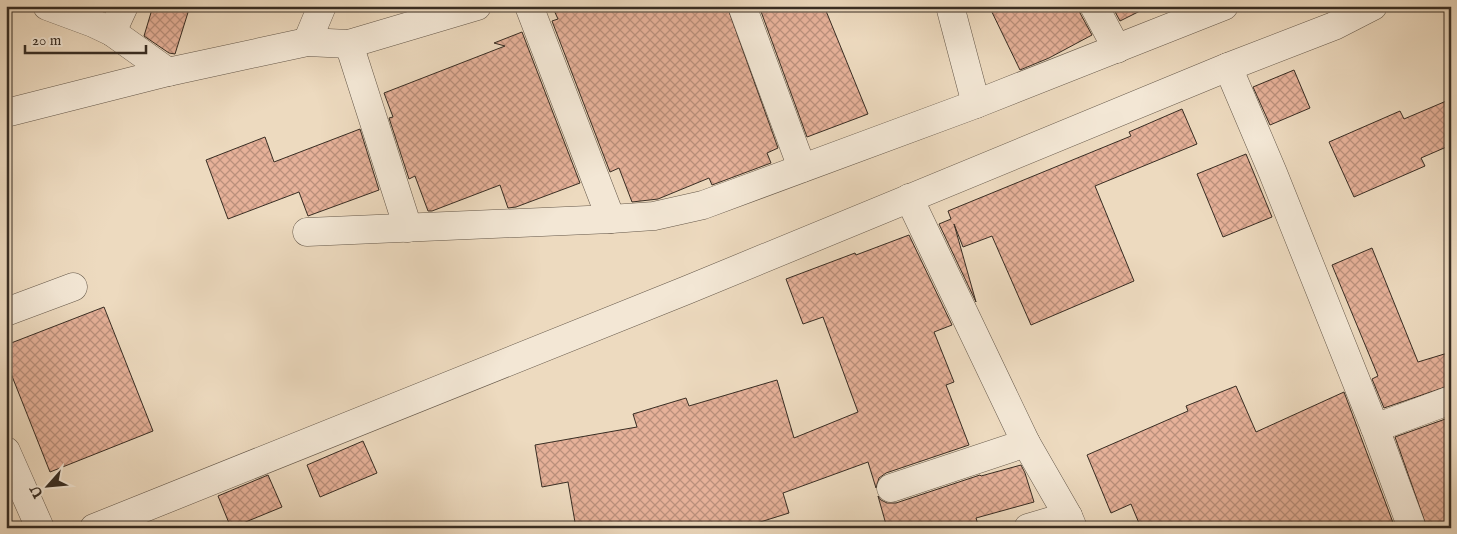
<svg xmlns="http://www.w3.org/2000/svg" width="1457" height="534" font-family="'IM FELL English',serif">
  <style>
    .building { fill: url(#building-cross-hatch); stroke: #382d23 }
    .lines { fill: none; stroke-linecap: round; stroke-linejoin: round }
    .street-casing { stroke: #65584a; stroke-width: 29 }
    .street { stroke: #f3e7d5; stroke-width: 28 }
  </style>
  <defs>
    <pattern id="building-cross-hatch" width="8" height="8" patternUnits="userSpaceOnUse" patternTransform="scale(1.25)"><rect width="8" height="8" fill="#e6b199"/><path d="M0 0l8 8M0 8l8-8" fill="none" stroke="#bb907c"/></pattern>
  </defs>
  <rect width="100%" height="100%" fill="#eddabf"/>
  <filter id="stains"><feTurbulence type="fractalNoise" baseFrequency=".004" numOctaves="4"/><feColorMatrix values="0 0 0 0 .2 0 0 0 0 .09 0 0 0 0 .02 0 0 0 .5 -.17"/></filter>
  <radialGradient id="worn" r=".72"><stop offset=".6" stop-color="#630" stop-opacity="0"/><stop offset="1" stop-color="#630" stop-opacity=".3"/></radialGradient>
  <g class="building">
    <path d="M 153,6 L 190,6 L 175,54 L 169,53 L 144,36 Z"/>
    <path d="M 552,6 L 727,6 L 778,148 L 767,153 L 771,163 L 712,185 L 709,178 L 658,199 L 632,202 L 619,168 L 610,172 L 552,21 L 558,19 Z"/>
    <path d="M 759,6 L 824,6 L 868,114 L 807,137 Z"/>
    <path d="M 989,6 L 1078,6 L 1080,13 L 1092,35 L 1049,58 L 1020,70 Z"/>
    <path d="M 1112,6 L 1150,6 L 1120,21 Z"/>
    <path d="M 522,32 L 580,183 L 516,207 L 508,208 L 500,185 L 432,211 L 428,211 L 415,176 L 409,179 L 389,118 L 393,117 L 384,93 L 505,46 L 494,43 Z"/>
    <path d="M 1294,70 L 1310,108 L 1270,125 L 1253,87 Z"/>
    <path d="M 1451,99 L 1451,145 L 1421,158 L 1425,166 L 1354,197 L 1329,142 L 1400,111 L 1404,119 Z"/>
    <path d="M 1182,109 L 1197,144 L 1095,186 L 1134,281 L 1031,325 L 992,236 L 963,247 L 954,224 L 976,302 L 939,224 L 951,219 L 948,211 L 1131,136 L 1129,132 Z"/>
    <path d="M 360,129 L 379,190 L 308,216 L 299,192 L 228,219 L 206,160 L 265,137 L 274,162 Z"/>
    <path d="M 1246,154 L 1272,217 L 1223,237 L 1197,174 Z"/>
    <path d="M 909,235 L 952,325 L 934,332 L 954,382 L 946,385 L 969,445 L 886,473 L 879,478 L 876,488 L 868,462 L 783,493 L 789,513 L 741,528 L 576,528 L 568,482 L 542,487 L 535,445 L 637,427 L 633,414 L 686,398 L 689,406 L 777,380 L 794,438 L 858,412 L 823,317 L 803,324 L 786,279 L 855,253 L 856,255 Z"/>
    <path d="M 1372,248 L 1418,362 L 1451,352 L 1451,385 L 1384,408 L 1372,379 L 1378,376 L 1332,265 Z"/>
    <path d="M 104,307 L 153,431 L 50,472 L 6,361 L 6,345 Z"/>
    <path d="M 1236,386 L 1256,432 L 1344,392 L 1395,528 L 1141,528 L 1131,504 L 1111,513 L 1087,455 L 1188,411 L 1186,406 Z"/>
    <path d="M 1451,417 L 1451,528 L 1427,528 L 1395,437 Z"/>
    <path d="M 363,441 L 377,473 L 320,497 L 307,465 Z"/>
    <path d="M 1021,465 L 1025,473 L 1034,502 L 976,518 L 979,528 L 887,528 L 878,496 L 881,500 L 887,503 L 896,503 L 980,475 L 981,476 Z"/>
    <path d="M 268,475 L 282,507 L 231,528 L 218,496 Z"/>
  </g>
  <g class="lines">
    <defs>
      <g id="street">
        <path d="M 47,6 L 93,23 L 112,32 L 168,72"/>
        <path d="M 529,6 L 611,219"/>
        <path d="M 742,6 L 802,168"/>
        <path d="M 950,6 L 976,104"/>
        <path d="M 1094,6 L 1117,49"/>
        <path d="M 112,32 L 124,6"/>
        <path d="M 307,42 L 322,6"/>
        <path d="M 349,44 L 408,228"/>
        <path d="M 1228,67 L 1273,173 L 1375,428 L 1412,528"/>
        <path d="M 6,113 L 168,72 L 307,42 L 349,44 L 477,6"/>
        <path d="M 909,198 L 1026,443 L 1068,516 L 1073,528"/>
        <path d="M 307,232 L 611,219 L 654,216 L 703,205 L 976,104 L 1224,6"/>
        <path d="M 6,312 L 73,287"/>
        <path d="M 1375,428 L 1451,400"/>
        <path d="M 6,451 L 40,528"/>
        <path d="M 891,488 L 1026,443"/>
        <path d="M 94,528 L 687,290 L 1228,67 L 1334,26 L 1373,6"/>
        <path d="M 1028,528 L 1068,516"/>
      </g>
    </defs>
    <use href="#street" class="street-casing"/>
    <use href="#street" class="street"/>
  </g>
  <rect width="1457" height="534" fill="none" stroke="#eddabf" stroke-width="25"/>
  <rect x="8" y="8" width="1442" height="519" fill="none" stroke="#382d23" stroke-width="2.5"/>
  <rect x="12" y="12" width="1432" height="509" fill="none" stroke="#382d23"/>
  <g transform="translate(48 486) rotate(243)" stroke="#f3e7d5" stroke-width="4" paint-order="stroke">
  <path d="M0-4L9 19L0 12L-9 19Z" fill="#382d23"/>
  <text y="-8" font-size="14" font-weight="bold" text-anchor="middle" fill="#382d23">U</text>
  </g>
  <path d="M25 45v8h121v-8" fill="none" stroke="#382d23" stroke-width="2.5"/>
  <text x="32" y="45" font-size="15" fill="#382d23" stroke="#f3e7d5" stroke-width="4" paint-order="stroke">20 m</text>
  <rect width="100%" height="100%" filter="url(#stains)"/>
  <rect width="100%" height="100%" fill="url(#worn)"/>
</svg>
